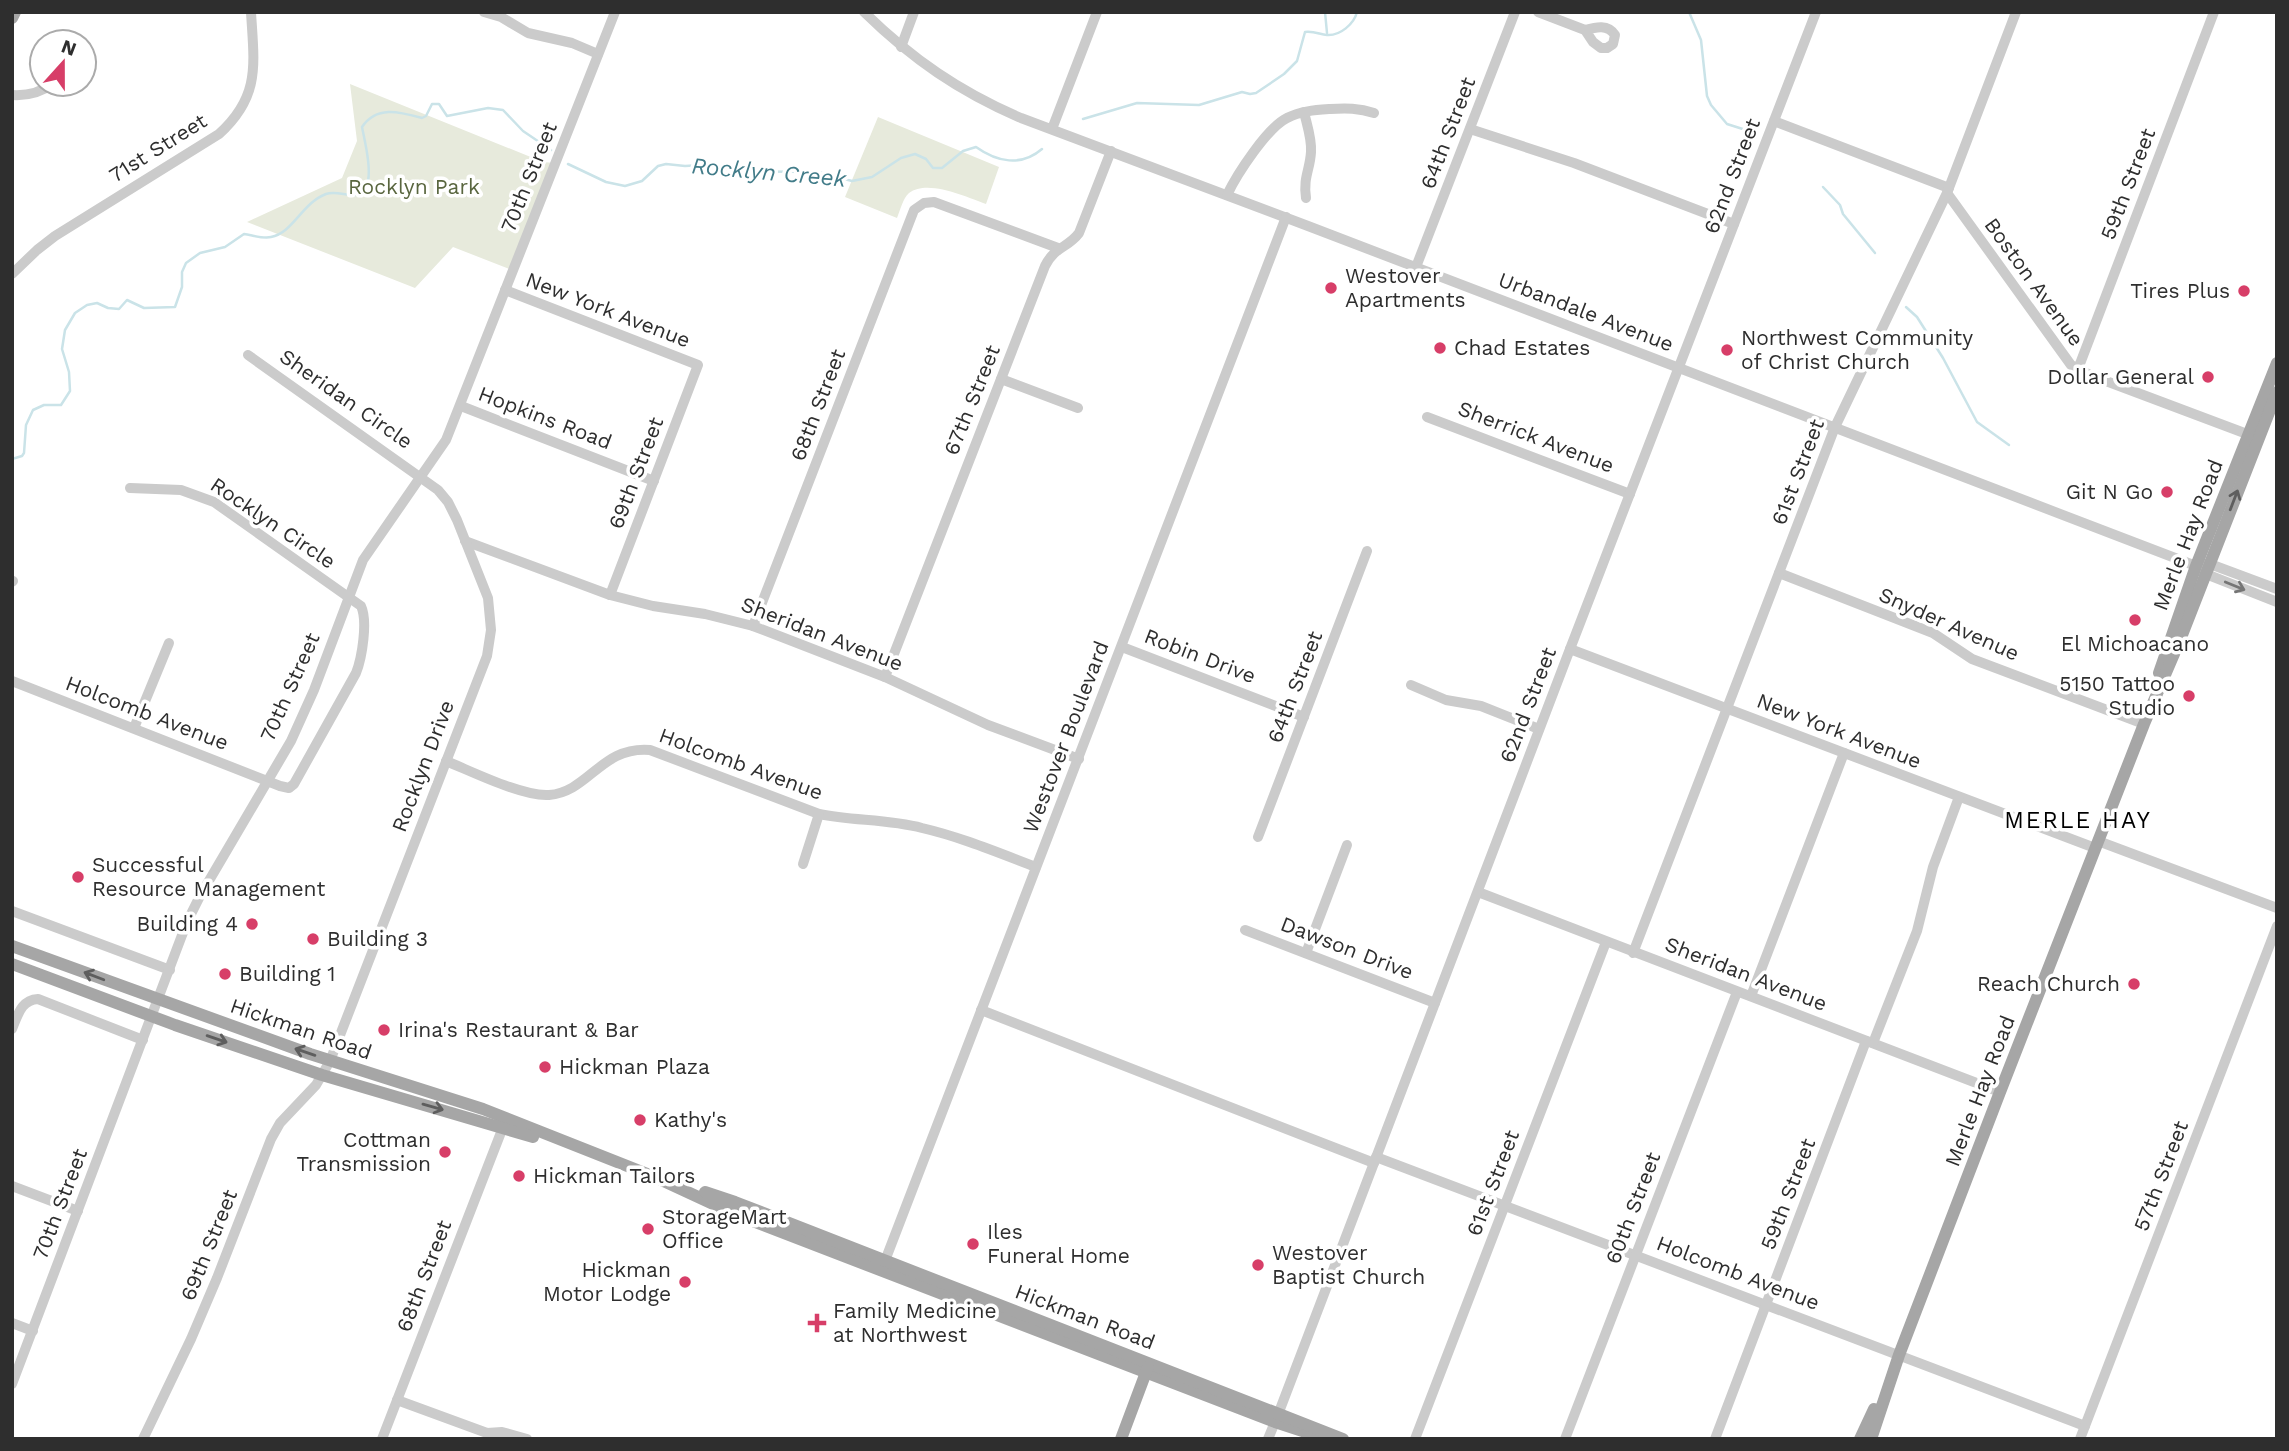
<svg xmlns="http://www.w3.org/2000/svg" width="2289" height="1451" font-family="'Work Sans',sans-serif">
  <style>
    .green { fill: #e7eadc }
    .lines { fill: none; stroke-linecap: round; stroke-linejoin: round }
    .stream { stroke: #cae3e8; stroke-width: 2.5 }
    .minor { stroke: #cbcbcb; stroke-width: 10 }
    .major { stroke: #a6a6a6; stroke-width: 12 }
    .oneway { stroke: #5e5e5e }
    .oneway2 { stroke: #757575 }
    .poi-dot { fill: #d73e68; stroke: #fff; stroke-width: 2.5 }
    .labels { text-anchor: middle; stroke-width: 7; stroke-linejoin: round; paint-order: stroke }
    .street-label { font-size: 21px; fill: #2e2e2e; stroke: #fff }
    .park-label { font-size: 21px; fill: #59663f; stroke: #fff }
    .poi-label { font-size: 21px; fill: #2e2e2e; stroke: #fff; text-anchor: start }
    .water-label { font-size: 23px; font-style: italic; fill: #427c89; stroke: #fff }
    .neighbourhood-label { font-size: 23px; letter-spacing: 2px; fill: #000; stroke: #fff }
  </style>
  <rect width="100%" height="100%" fill="#fff"/>
  <g class="green">
    <path d="M 350,84 L 543,162 L 555,163 L 512,270 L 453,247 L 415,288 L 247,222 L 342,178 L 357,141 Z"/>
    <path d="M 878,117 L 999,167 L 986,204 C 966,197 928,179 909,193 C 903,198 900,211 897,218 L 845,197 Z"/>
  </g>
  <g class="lines">
    <g class="stream">
      <path d="M 1325,12 L 1327,33"/>
      <path d="M 1689,12 L 1701,40 L 1707,96 L 1711,105 L 1727,124 L 1749,131"/>
      <path d="M 1083,119 L 1137,103 L 1199,105 L 1242,92 L 1250,94 L 1256,93 L 1284,74 L 1297,61 L 1305,32 C 1314,31 1319,34 1327,35 C 1340,36 1354,24 1357,12"/>
      <path d="M 568,164 L 606,182 L 625,186 L 642,181 L 658,166 L 666,164 L 685,166 L 702,165 L 724,171 L 818,172 L 852,181 L 872,177 L 901,158 L 915,154 L 926,159 L 933,168 L 942,168 L 963,151 L 976,147 C 997,162 1021,167 1042,149"/>
      <path d="M 1823,187 L 1840,205 L 1843,214 L 1875,253"/>
      <path d="M 1906,307 L 1917,317 L 1943,358 L 1977,422 L 2009,445"/>
      <path d="M 12,459 L 22,456 L 24,453 L 26,425 L 33,410 L 44,405 L 61,405 L 70,391 L 69,372 L 62,349 L 65,330 L 75,313 L 87,305 L 97,303 L 108,308 L 119,309 L 127,300 L 144,308 L 175,307 L 182,287 L 182,272 L 186,263 L 200,253 L 225,247 L 244,234 C 252,235 263,239 271,237 C 293,233 302,203 326,194 C 340,189 358,203 366,187 C 373,174 365,142 362,127 C 377,105 400,112 422,118 L 426,116 L 432,104 L 439,104 L 447,116 L 488,108 L 503,110 L 523,131 L 551,150"/>
    </g>
    <g class="minor">
      <path d="M 484,12 L 501,17 L 528,33 L 572,43 L 598,54"/>
      <path d="M 864,12 C 912,59 960,92 1021,118 L 1308,226 L 2196,566 L 2206,574 L 2277,602"/>
      <path d="M 1538,12 L 1585,30 L 1593,42 L 1601,48 L 1607,48 L 1613,44 L 1615,35 C 1608,24 1596,27 1585,30"/>
      <path d="M 901,47 L 914,12"/>
      <path d="M 12,95 C 28,96 40,93 52,84"/>
      <path d="M 1304,112 C 1307,125 1312,139 1311,152 C 1310,170 1303,177 1306,198"/>
      <path d="M 1774,121 L 1949,188"/>
      <path d="M 1052,129 L 1097,12"/>
      <path d="M 1470,129 L 1574,163 L 1734,224"/>
      <path d="M 1947,193 L 2071,365 L 2090,375 L 2255,437"/>
      <path d="M 1227,195 C 1237,174 1267,128 1287,118 C 1300,111 1316,110 1330,109 C 1346,108 1359,108 1374,113"/>
      <path d="M 1416,267 L 1515,12"/>
      <path d="M 12,274 L 37,250 L 55,236 L 219,134 C 261,96 254,64 251,12"/>
      <path d="M 505,290 L 698,365 L 610,595"/>
      <path d="M 2078,369 L 2214,12"/>
      <path d="M 1001,379 L 1078,408"/>
      <path d="M 461,406 L 654,481"/>
      <path d="M 1427,417 L 1630,494"/>
      <path d="M 465,541 L 610,595 L 653,606 L 705,614 L 753,626 L 885,677 L 988,725 L 1079,759"/>
      <path d="M 2204,564 L 2210,564 L 2277,589"/>
      <path d="M 1779,573 L 1933,633 L 1972,659 L 2144,724"/>
      <path d="M 12,582 L 13,581"/>
      <path d="M 753,626 L 914,210 L 924,203 L 934,202 L 1058,248"/>
      <path d="M 1122,647 L 1304,717"/>
      <path d="M 1570,649 L 2095,848"/>
      <path d="M 885,677 L 1045,266 C 1055,246 1068,248 1079,233 L 1111,151"/>
      <path d="M 12,681 L 280,786 L 289,788 L 294,784 L 356,673 C 362,658 368,621 361,606 L 214,502 L 181,490 L 130,488"/>
      <path d="M 1411,685 L 1446,700 L 1481,706 L 1539,729"/>
      <path d="M 134,728 L 169,643"/>
      <path d="M 446,761 C 471,771 523,797 549,795 C 589,792 601,746 650,750 L 819,814 C 853,821 888,819 922,828 C 961,837 999,853 1036,867"/>
      <path d="M 1258,837 L 1367,551"/>
      <path d="M 2098,841 L 2277,908"/>
      <path d="M 803,864 L 819,814"/>
      <path d="M 1478,892 L 2000,1092"/>
      <path d="M 12,911 L 170,970"/>
      <path d="M 1245,930 L 1435,1003"/>
      <path d="M 1306,953 L 1347,845"/>
      <path d="M 1633,953 L 1835,427 L 1947,193 L 2016,12"/>
      <path d="M 1751,996 L 1844,753"/>
      <path d="M 981,1010 L 1374,1163"/>
      <path d="M 12,1029 C 18,1015 21,1000 38,999 L 143,1040"/>
      <path d="M 1873,1043 L 1917,931 L 1933,867 L 1959,797"/>
      <path d="M 1376,1157 L 2085,1426"/>
      <path d="M 12,1186 L 78,1211"/>
      <path d="M 883,1266 L 1286,217"/>
      <path d="M 12,1323 L 33,1331"/>
      <path d="M 12,1384 L 187,922 L 200,896 L 291,741 L 314,690 L 363,560 L 446,440 L 615,12"/>
      <path d="M 397,1400 L 487,1433 L 502,1432 L 527,1439"/>
      <path d="M 1279,1412 L 1570,649 L 1816,12"/>
      <path d="M 143,1439 L 191,1339 L 217,1278 L 271,1139 L 280,1123 L 316,1085 L 330,1061 L 487,656 L 491,630 L 488,598 L 457,520 L 448,502 L 438,490 L 248,355"/>
      <path d="M 382,1439 L 505,1122"/>
      <path d="M 1268,1439 L 1275,1422"/>
      <path d="M 1415,1439 L 1606,942"/>
      <path d="M 1565,1439 L 1737,992"/>
      <path d="M 1715,1439 L 1866,1041"/>
      <path d="M 2080,1439 L 2277,926"/>
    </g>
    <g class="major">
      <path d="M 12,18 L 15,12"/>
      <path d="M 2159,673 L 2196,566 L 2277,363"/>
      <path d="M 12,946 L 310,1054 L 483,1109 L 655,1177 L 737,1215 L 1275,1422 L 1327,1439"/>
      <path d="M 12,964 L 175,1025 L 322,1075 L 533,1137"/>
      <path d="M 705,1192 L 735,1202 L 1343,1439"/>
      <path d="M 1121,1439 L 1148,1367"/>
      <path d="M 1860,1439 L 1874,1409"/>
      <path d="M 1871,1439 L 1899,1355 L 2000,1092 L 2144,724 L 2180,640 L 2277,392"/>
    </g>
  </g>
  <defs><path id="oneway-shaft" d="M-6 0H5M1.5-3L5.5 0L1.5 3" fill="none" stroke-width="1.6" stroke-linecap="round" stroke-linejoin="round" transform="scale(1.75)"/></defs>
  <g class="oneway">
    <use href="#oneway-shaft" transform="translate(2234 500) rotate(-69)"/>
    <use href="#oneway-shaft" transform="translate(94 976) rotate(-159)"/>
    <use href="#oneway-shaft" transform="translate(217 1039) rotate(19)"/>
    <use href="#oneway-shaft" transform="translate(305 1052) rotate(-161)"/>
    <use href="#oneway-shaft" transform="translate(433 1107) rotate(16)"/>
  </g>
  <use class="oneway2" href="#oneway-shaft" transform="translate(2235 586) rotate(22)"/>
  <g class="poi-dot">
    <circle cx="1331" cy="288" r="7"/>
    <circle cx="2244" cy="291" r="7"/>
    <circle cx="1440" cy="348" r="7"/>
    <circle cx="1727" cy="350" r="7"/>
    <circle cx="2208" cy="377" r="7"/>
    <circle cx="2167" cy="492" r="7"/>
    <circle cx="2135" cy="620" r="7"/>
    <circle cx="2189" cy="696" r="7"/>
    <circle cx="78" cy="877" r="7"/>
    <circle cx="252" cy="924" r="7"/>
    <circle cx="313" cy="939" r="7"/>
    <circle cx="225" cy="974" r="7"/>
    <circle cx="2134" cy="984" r="7"/>
    <circle cx="384" cy="1030" r="7"/>
    <circle cx="545" cy="1067" r="7"/>
    <circle cx="640" cy="1120" r="7"/>
    <circle cx="445" cy="1152" r="7"/>
    <circle cx="519" cy="1176" r="7"/>
    <circle cx="648" cy="1229" r="7"/>
    <circle cx="973" cy="1244" r="7"/>
    <circle cx="1258" cy="1265" r="7"/>
    <circle cx="685" cy="1282" r="7"/>
    <path d="M813.5 1312.5h7v7h7v7h-7v7h-7v-7h-7v-7h7z"/>
  </g>
  <g class="labels">
    <g class="street-label">
      <text transform="translate(1448 133) rotate(-69)" y="7">64th Street</text>
      <text transform="translate(158 148) rotate(-32)" y="7">71st Street</text>
      <text transform="translate(1732 176) rotate(-69)" y="7">62nd Street</text>
      <text transform="translate(529 177) rotate(-68)" y="7">70th Street</text>
      <text transform="translate(2128 184) rotate(-69)" y="7">59th Street</text>
      <text transform="translate(2034 282) rotate(54)" y="7">Boston Avenue</text>
      <text transform="translate(608 310) rotate(21)" y="7">New York Avenue</text>
      <text transform="translate(1586 312) rotate(21)" y="7">Urbandale Avenue</text>
      <text transform="translate(346 399) rotate(35)" y="7">Sheridan Circle</text>
      <text transform="translate(972 400) rotate(-68)" y="7">67th Street</text>
      <text transform="translate(818 405) rotate(-69)" y="7">68th Street</text>
      <text transform="translate(545 418) rotate(21)" y="7">Hopkins Road</text>
      <text transform="translate(1536 437) rotate(21)" y="7">Sherrick Avenue</text>
      <text transform="translate(1798 472) rotate(-69)" y="7">61st Street</text>
      <text transform="translate(636 473) rotate(-69)" y="7">69th Street</text>
      <text transform="translate(273 523) rotate(34)" y="7">Rocklyn Circle</text>
      <text transform="translate(2188 535) rotate(-69)" y="7">Merle Hay Road</text>
      <text transform="translate(1949 624) rotate(24)" y="7">Snyder Avenue</text>
      <text transform="translate(822 634) rotate(21)" y="7">Sheridan Avenue</text>
      <text transform="translate(1200 656) rotate(21)" y="7">Robin Drive</text>
      <text transform="translate(290 687) rotate(-66)" y="7">70th Street</text>
      <text transform="translate(1295 687) rotate(-69)" y="7">64th Street</text>
      <text transform="translate(1528 705) rotate(-69)" y="7">62nd Street</text>
      <text transform="translate(147 713) rotate(21)" y="7">Holcomb Avenue</text>
      <text transform="translate(1839 731) rotate(21)" y="7">New York Avenue</text>
      <text transform="translate(1066 737) rotate(-69)" y="7">Westover Boulevard</text>
      <text transform="translate(741 764) rotate(20)" y="7">Holcomb Avenue</text>
      <text transform="translate(423 766) rotate(-69)" y="7">Rocklyn Drive</text>
      <text transform="translate(1347 948) rotate(21)" y="7">Dawson Drive</text>
      <text transform="translate(1746 974) rotate(21)" y="7">Sheridan Avenue</text>
      <text transform="translate(301 1029) rotate(19)" y="7">Hickman Road</text>
      <text transform="translate(1980 1091) rotate(-69)" y="7">Merle Hay Road</text>
      <text transform="translate(2161 1176) rotate(-69)" y="7">57th Street</text>
      <text transform="translate(1493 1183) rotate(-69)" y="7">61st Street</text>
      <text transform="translate(1788 1194) rotate(-69)" y="7">59th Street</text>
      <text transform="translate(60 1204) rotate(-69)" y="7">70th Street</text>
      <text transform="translate(1633 1208) rotate(-69)" y="7">60th Street</text>
      <text transform="translate(209 1245) rotate(-68)" y="7">69th Street</text>
      <text transform="translate(1738 1273) rotate(21)" y="7">Holcomb Avenue</text>
      <text transform="translate(424 1276) rotate(-69)" y="7">68th Street</text>
      <text transform="translate(1085 1317) rotate(21)" y="7">Hickman Road</text>
    </g>
    <g class="park-label">
      <text x="414" y="194">Rocklyn Park</text>
    </g>
    <g class="poi-label">
      <text x="1345" y="283">Westover<tspan x="1345" dy="24">Apartments</tspan></text>
      <text x="2230" y="298" text-anchor="end">Tires Plus</text>
      <text x="1741" y="345">Northwest Community<tspan x="1741" dy="24">of Christ Church</tspan></text>
      <text x="1454" y="355">Chad Estates</text>
      <text x="2194" y="384" text-anchor="end">Dollar General</text>
      <text x="2153" y="499" text-anchor="end">Git N Go</text>
      <text x="2135" y="651" text-anchor="middle">El Michoacano</text>
      <text x="2175" y="691" text-anchor="end">5150 Tattoo<tspan x="2175" dy="24">Studio</tspan></text>
      <text x="92" y="872">Successful<tspan x="92" dy="24">Resource Management</tspan></text>
      <text x="238" y="931" text-anchor="end">Building 4</text>
      <text x="327" y="946">Building 3</text>
      <text x="239" y="981">Building 1</text>
      <text x="2120" y="991" text-anchor="end">Reach Church</text>
      <text x="398" y="1037">Irina's Restaurant &amp; Bar</text>
      <text x="559" y="1074">Hickman Plaza</text>
      <text x="654" y="1127">Kathy's</text>
      <text x="431" y="1147" text-anchor="end">Cottman<tspan x="431" dy="24">Transmission</tspan></text>
      <text x="533" y="1183">Hickman Tailors</text>
      <text x="662" y="1224">StorageMart<tspan x="662" dy="24">Office</tspan></text>
      <text x="987" y="1239">Iles<tspan x="987" dy="24">Funeral Home</tspan></text>
      <text x="1272" y="1260">Westover<tspan x="1272" dy="24">Baptist Church</tspan></text>
      <text x="671" y="1277" text-anchor="end">Hickman<tspan x="671" dy="24">Motor Lodge</tspan></text>
      <text x="833" y="1318">Family Medicine<tspan x="833" dy="24">at Northwest</tspan></text>
    </g>
    <g class="water-label">
      <text transform="translate(769 172) rotate(5)" y="8">Rocklyn Creek</text>
    </g>
    <g class="neighbourhood-label">
      <text x="2078" y="828">MERLE HAY</text>
    </g>
  </g>
  <rect width="2289" height="1451" fill="none" stroke="#2e2e2e" stroke-width="28"/>
  <g transform="translate(63 63) rotate(21)"><circle r="33" fill="#ffffff" stroke="#ababab" stroke-width="2"/>
  <path d="M0-5L12 26L0 18L-12 26Z" fill="#d73e68"/>
  <text y="-10" font-size="19" font-weight="bold" text-anchor="middle" fill="#2e2e2e">N</text>
  </g>
</svg>
